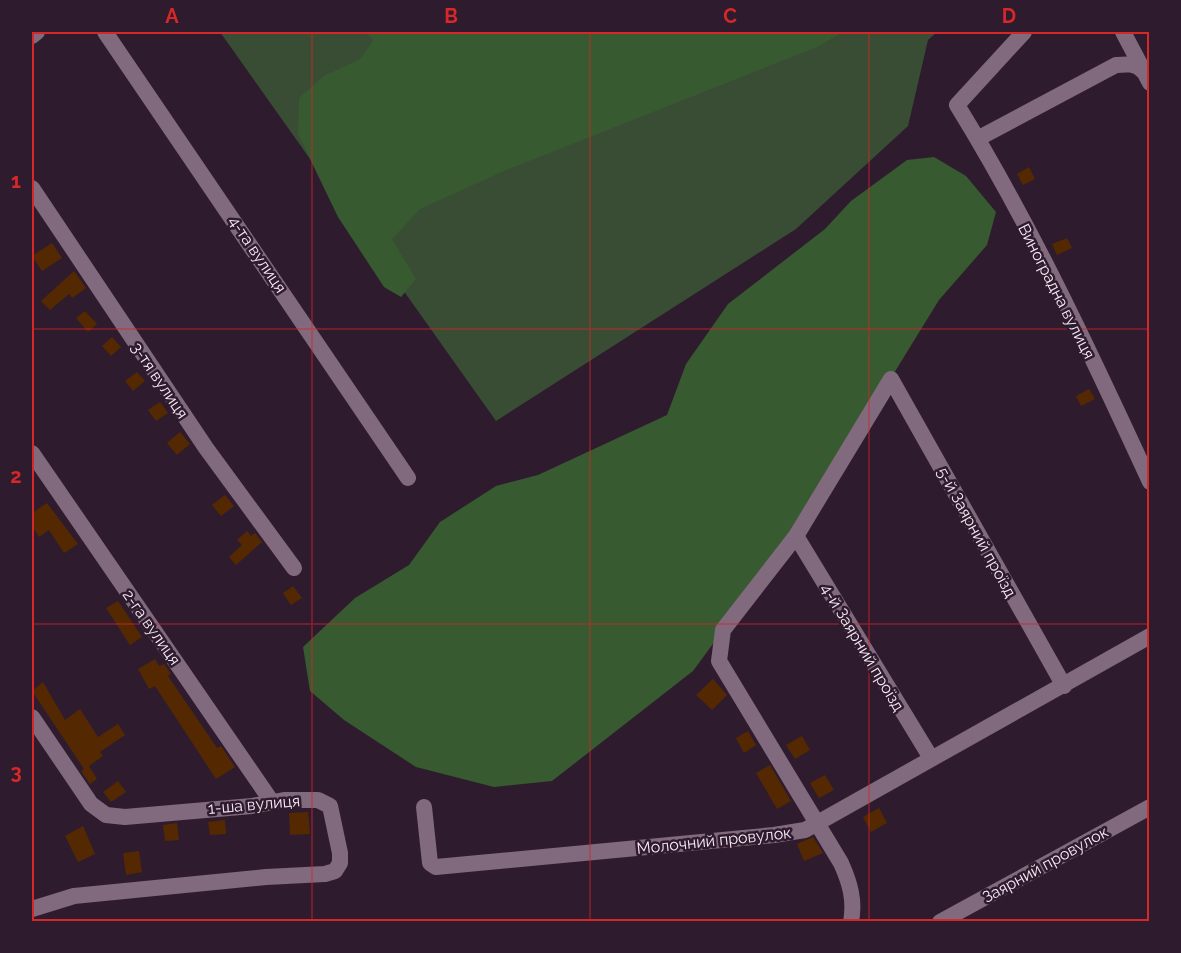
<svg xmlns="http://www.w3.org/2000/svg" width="1181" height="953" font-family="Raleway,sans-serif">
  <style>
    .green { fill: #384d34 }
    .forest { fill: #375a30 }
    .building { fill: #542902 }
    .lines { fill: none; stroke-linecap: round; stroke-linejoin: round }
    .street { stroke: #81697e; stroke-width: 16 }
    .grid { fill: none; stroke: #d62828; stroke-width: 1.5; stroke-opacity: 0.55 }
    .labels { text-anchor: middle; stroke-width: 5; stroke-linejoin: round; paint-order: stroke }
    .street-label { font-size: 16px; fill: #f7e9f5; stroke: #2f1b2e }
    .neatline { fill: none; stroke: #d62828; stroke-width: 2 }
    .grid-label { font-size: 20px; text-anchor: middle; font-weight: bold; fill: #d62828 }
  </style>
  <rect width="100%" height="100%" fill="#2f1b2e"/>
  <path class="green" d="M 220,32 L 937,32 L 928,40 L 908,126 L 796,229 L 496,421 Z"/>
  <g class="forest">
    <path d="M 366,32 L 843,32 L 817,47 L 504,171 L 420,209 L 392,239 L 416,279 L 401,297 L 384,287 L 338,217 L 298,134 L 299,98 L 324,76 L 360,59 L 373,41 Z"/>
    <path d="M 934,157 L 966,176 L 996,212 L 987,245 L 939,300 L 803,521 L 693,671 L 552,781 L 494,787 L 416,767 L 344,720 L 310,691 L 303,647 L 355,598 L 409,565 L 440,522 L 496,486 L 538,475 L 667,415 L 686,364 L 728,304 L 825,229 L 851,201 L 907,160 Z"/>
  </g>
  <g class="building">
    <path d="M 1029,167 L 1035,179 L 1023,185 L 1017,174 Z"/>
    <path d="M 1067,238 L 1072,248 L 1057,255 L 1052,244 Z"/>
    <path d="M 52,243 L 62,258 L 42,271 L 32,256 Z"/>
    <path d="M 74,271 L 86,288 L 72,298 L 69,294 L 50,310 L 41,301 Z"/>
    <path d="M 85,311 L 97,324 L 88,332 L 76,318 Z"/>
    <path d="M 112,337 L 121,347 L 111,356 L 102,346 Z"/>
    <path d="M 137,372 L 145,381 L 133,391 L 125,381 Z"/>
    <path d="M 1089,389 L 1095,399 L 1081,406 L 1076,396 Z"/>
    <path d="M 160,402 L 168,413 L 156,421 L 148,410 Z"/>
    <path d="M 180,432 L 190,444 L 177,455 L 167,443 Z"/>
    <path d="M 225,495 L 234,506 L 221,516 L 212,505 Z"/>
    <path d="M 47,503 L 78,544 L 64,553 L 49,530 L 39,537 L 32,526 L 32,513 Z"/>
    <path d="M 247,531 L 251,536 L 255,533 L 262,542 L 236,565 L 229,557 L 242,545 L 237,540 Z"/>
    <path d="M 293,586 L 302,598 L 291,605 L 283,593 Z"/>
    <path d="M 118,601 L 142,637 L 130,645 L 106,608 Z"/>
    <path d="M 155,659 L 159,666 L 164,664 L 171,674 L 168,676 L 217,748 L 221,746 L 235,767 L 216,779 L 155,686 L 149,689 L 138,669 Z"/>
    <path d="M 713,679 L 727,695 L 712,710 L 696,695 Z"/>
    <path d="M 43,682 L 65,720 L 80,709 L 98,737 L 118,724 L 125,735 L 100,752 L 103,756 L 89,766 L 97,779 L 90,784 L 81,771 L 84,769 L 32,691 Z"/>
    <path d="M 748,731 L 756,745 L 744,753 L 736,738 Z"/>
    <path d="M 802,736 L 810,750 L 795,759 L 786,745 Z"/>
    <path d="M 770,765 L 791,801 L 777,809 L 756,773 Z"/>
    <path d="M 825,775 L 834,790 L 819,798 L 810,783 Z"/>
    <path d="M 118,781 L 126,792 L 111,802 L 103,792 Z"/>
    <path d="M 879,808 L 887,823 L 871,832 L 863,817 Z"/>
    <path d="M 308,812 L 310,834 L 290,835 L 289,813 Z"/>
    <path d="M 225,820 L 226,834 L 210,835 L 208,822 Z"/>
    <path d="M 177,823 L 179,840 L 165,841 L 163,825 Z"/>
    <path d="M 83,826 L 95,854 L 78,862 L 65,836 Z"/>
    <path d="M 813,837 L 823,853 L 804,861 L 797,844 Z"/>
    <path d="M 139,851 L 142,872 L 126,875 L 123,853 Z"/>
  </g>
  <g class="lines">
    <g class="street">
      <path d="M 105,32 L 408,478"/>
      <path d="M 1024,32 L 957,105 C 1031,225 1091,354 1150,482"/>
      <path d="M 1123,32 L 1150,83"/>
      <path d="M 32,36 L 37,32"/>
      <path d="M 979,138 L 1116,65 C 1127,64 1135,63 1143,71"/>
      <path d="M 32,188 L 206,448 L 294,568"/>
      <path d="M 32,453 L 272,802"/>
      <path d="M 796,536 L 931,758"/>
      <path d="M 32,717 L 91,804 L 106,815 L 125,817 L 252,806 L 284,800 L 318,800 L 330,806 L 340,853 L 340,863 L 335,871 L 325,874 L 266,877 L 74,896 L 32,909"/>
      <path d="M 424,807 L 430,863 L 436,867 L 774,835 L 805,830 L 1150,636"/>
      <path d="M 851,922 C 855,900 850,883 841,863 L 719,661 L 723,630 L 796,536 L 891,379 L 1064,686"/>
      <path d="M 940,922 L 1150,807"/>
    </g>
  </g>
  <path class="grid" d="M 312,32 L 312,922M 590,32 L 590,922M 869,32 L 869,922M 32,329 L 1150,329M 32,624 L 1150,624"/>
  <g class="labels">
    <g class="street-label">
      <text transform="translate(258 254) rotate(56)" y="6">4-та вулиця</text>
      <text transform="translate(1057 291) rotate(63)" y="6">Виноградна вулиця</text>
      <text transform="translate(160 380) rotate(56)" y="6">3-тя вулиця</text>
      <text transform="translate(977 532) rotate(61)" y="6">5-й Заярний проїзд</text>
      <text transform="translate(152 627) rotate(55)" y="6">2-га вулиця</text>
      <text transform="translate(863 647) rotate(59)" y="6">4-й Заярний проїзд</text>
      <text transform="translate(254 804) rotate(-5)" y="6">1-ша вулиця</text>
      <text transform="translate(714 840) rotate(-6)" y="6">Молочний провулок</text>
      <text transform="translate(1045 864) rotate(-29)" y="6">Заярний провулок</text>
    </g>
  </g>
  <rect width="1181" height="953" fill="none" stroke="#2f1b2e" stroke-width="66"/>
  <rect x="33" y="33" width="1115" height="887" class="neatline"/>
  <g class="grid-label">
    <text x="172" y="23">A</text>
    <text x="451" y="23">B</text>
    <text x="730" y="23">C</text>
    <text x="1009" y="23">D</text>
    <text x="16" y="188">1</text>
    <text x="16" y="483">2</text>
    <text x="16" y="779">3</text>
  </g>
</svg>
